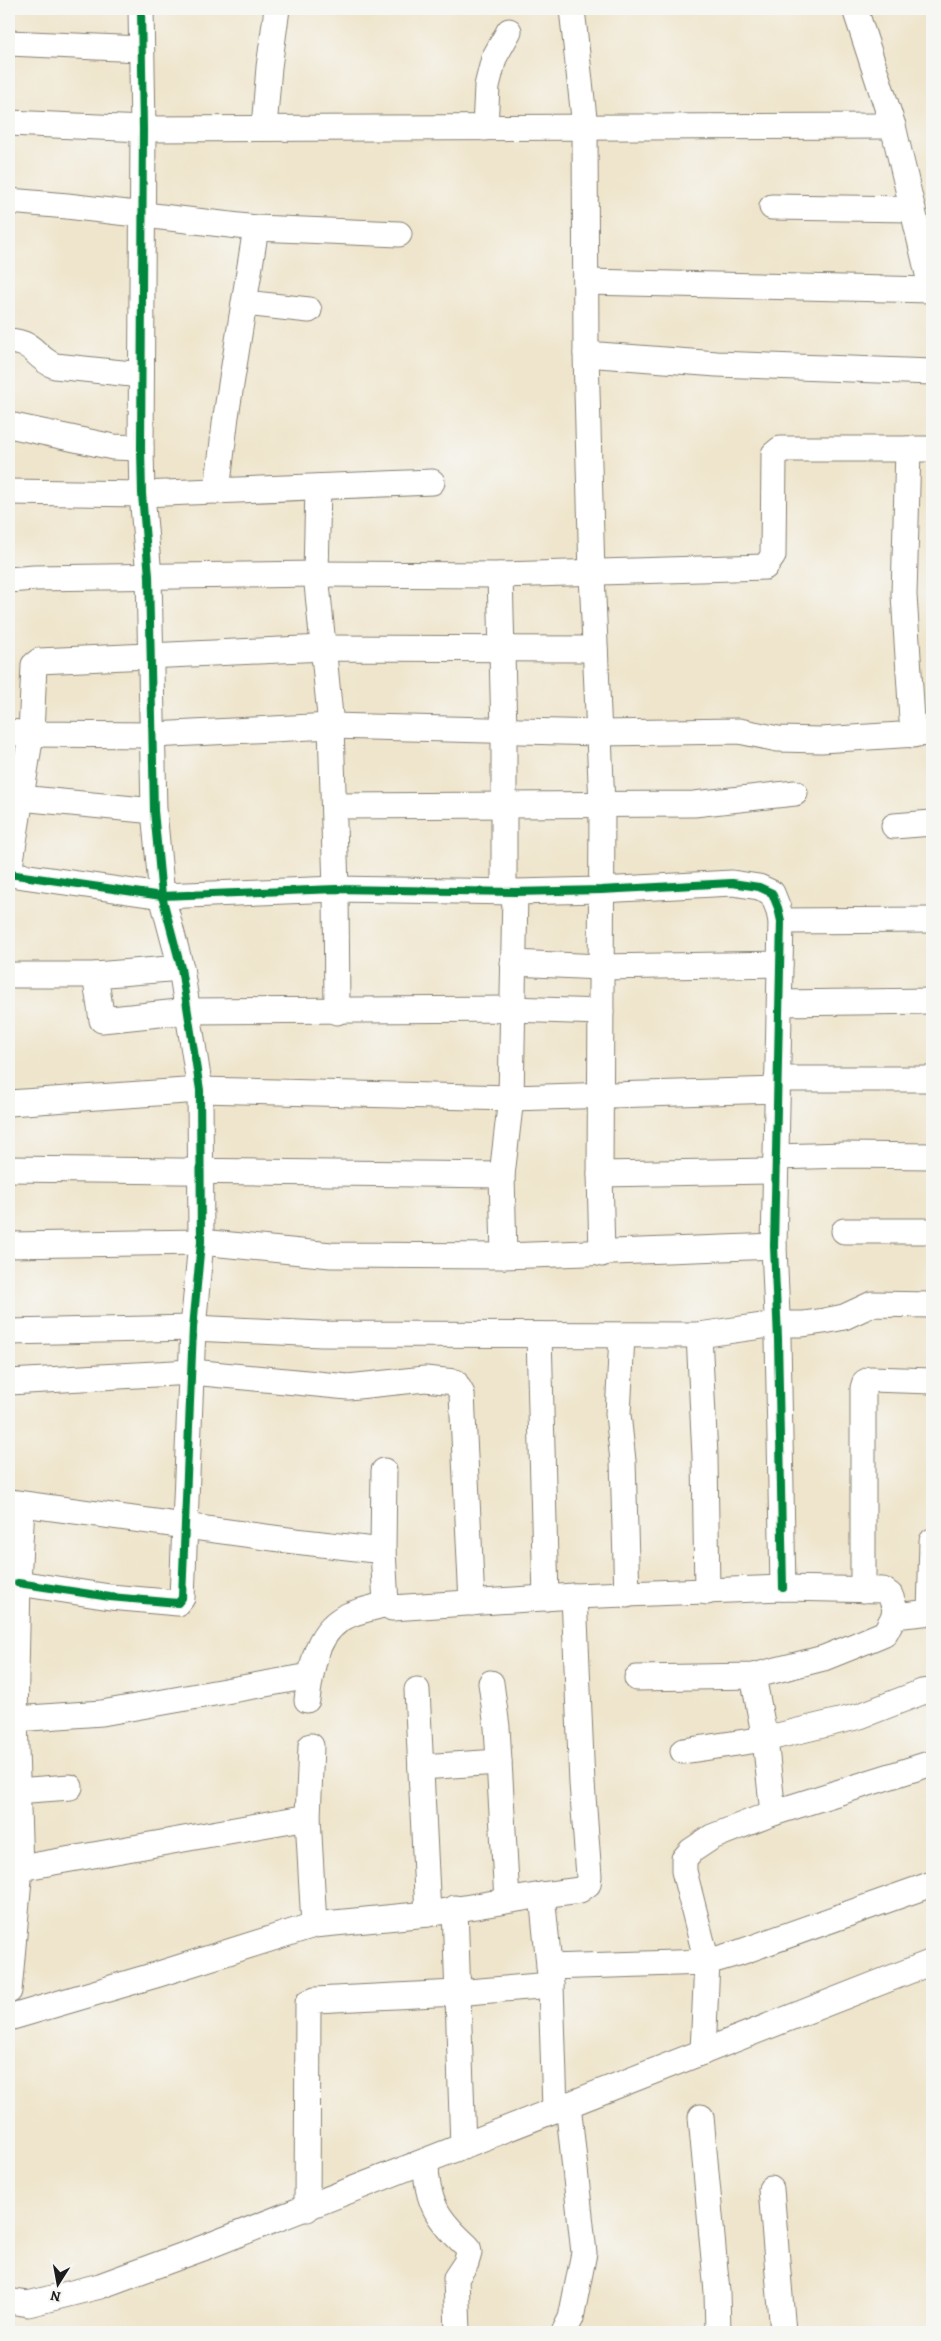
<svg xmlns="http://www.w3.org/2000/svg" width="941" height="2341" font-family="Alegreya,serif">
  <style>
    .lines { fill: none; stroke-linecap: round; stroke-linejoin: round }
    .minor-casing { stroke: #868074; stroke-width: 27 }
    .minor { stroke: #fff; stroke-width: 25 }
    .cycleway-casing { stroke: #f6f6f2; stroke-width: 11 }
    .cycleway { stroke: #00873e; stroke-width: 8 }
  </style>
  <rect width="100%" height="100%" fill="#f6f6f2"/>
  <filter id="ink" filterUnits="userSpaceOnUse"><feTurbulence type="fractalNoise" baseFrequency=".02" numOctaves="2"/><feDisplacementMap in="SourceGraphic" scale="10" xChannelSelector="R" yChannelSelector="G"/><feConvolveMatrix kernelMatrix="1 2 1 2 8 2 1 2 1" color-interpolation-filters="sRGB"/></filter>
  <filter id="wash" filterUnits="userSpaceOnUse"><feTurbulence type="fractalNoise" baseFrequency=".0096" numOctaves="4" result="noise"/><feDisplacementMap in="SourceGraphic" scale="20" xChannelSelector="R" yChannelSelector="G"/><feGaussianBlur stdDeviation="1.12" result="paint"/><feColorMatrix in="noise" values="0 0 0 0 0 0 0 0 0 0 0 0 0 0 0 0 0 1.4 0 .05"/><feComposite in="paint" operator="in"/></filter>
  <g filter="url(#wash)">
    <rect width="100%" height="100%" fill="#efe5cc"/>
  </g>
  <g filter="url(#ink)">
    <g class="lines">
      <defs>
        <g id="minor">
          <path d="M 572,9 L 585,127 L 586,354 L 592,574 L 602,805 L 600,1174 L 602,1254"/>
          <path d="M 855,9 L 893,126 L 932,291"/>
          <path d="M 9,43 L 141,49"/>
          <path d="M 9,123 L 143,129 L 893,126"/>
          <path d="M 264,128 L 269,67 L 277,9"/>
          <path d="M 485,128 L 487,86 L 494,58 L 509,31"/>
          <path d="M 9,201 L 67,206 L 256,228 L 399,234"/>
          <path d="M 772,207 L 913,209"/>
          <path d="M 587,282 L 932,290"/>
          <path d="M 244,303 L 309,310"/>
          <path d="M 9,341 C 37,343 33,357 55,366 L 141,375"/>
          <path d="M 586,354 L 717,364 L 932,372"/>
          <path d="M 9,425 L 113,447 L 141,448"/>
          <path d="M 908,449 L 904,595 L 913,735"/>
          <path d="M 318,487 L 316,574 L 331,726 L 336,889 L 337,1012"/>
          <path d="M 217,491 L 226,416 L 256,228"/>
          <path d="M 9,492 L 142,494 L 432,482"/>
          <path d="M 500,575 L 504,731 L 504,892"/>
          <path d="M 9,580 L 34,578 L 316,574 L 500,575 L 765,567 L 773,556 L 774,454 L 780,449 L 932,449"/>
          <path d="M 9,732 L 31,734 L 153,735 L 331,726 L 600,733 L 739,731 L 778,739 L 821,740 L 932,733"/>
          <path d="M 20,798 L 154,811"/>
          <path d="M 334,806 L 694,804 L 795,793"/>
          <path d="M 894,826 L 932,823"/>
          <path d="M 9,873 L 31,734 L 34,665 L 39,661 L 324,648 L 595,649"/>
          <path d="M 9,874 L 162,896 L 336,889 L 515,892 L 601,890 L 732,883 L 759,887 L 772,893 L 778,908 L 781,921 L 774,1246 L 778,1339 L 783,1588"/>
          <path d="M 781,921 L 932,920"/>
          <path d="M 513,963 L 600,967 L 780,964"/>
          <path d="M 9,975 L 95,975 L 181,968"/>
          <path d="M 95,975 L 102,1020 L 188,1011 L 511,1009 L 601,1012"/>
          <path d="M 780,1003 L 932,1001"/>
          <path d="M 777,1079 L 932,1079"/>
          <path d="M 9,1103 L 200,1090 L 511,1098 L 777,1090"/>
          <path d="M 776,1157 L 845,1155 L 932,1156"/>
          <path d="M 9,1169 L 502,1175"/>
          <path d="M 600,1174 L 775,1171"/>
          <path d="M 844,1231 L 932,1231"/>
          <path d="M 9,1245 L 201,1242 L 331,1255 L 504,1256 L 774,1246"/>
          <path d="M 504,1256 L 502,1175 L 511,1098 L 515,892"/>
          <path d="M 9,1332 L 193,1328 L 321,1334 L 699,1335 L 777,1324 L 803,1324 L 824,1321 L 844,1317 L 872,1304 L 932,1305"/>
          <path d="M 539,1335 L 546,1598"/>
          <path d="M 699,1335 L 705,1456 L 707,1592"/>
          <path d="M 622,1336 L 618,1414 L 623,1461 L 627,1595"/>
          <path d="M 9,1382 L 192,1372 L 348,1387 L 425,1379 L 455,1382 L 462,1394 L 472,1603"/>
          <path d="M 9,1502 L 295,1541 L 383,1551 L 386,1604 L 392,1608 L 574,1596 L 783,1588 L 883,1590 L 890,1595 L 895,1608 L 894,1616"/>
          <path d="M 383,1551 L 384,1471"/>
          <path d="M 18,1583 L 110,1597 L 178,1603 L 182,1598 L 193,1328 L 201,1242 L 200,1090 L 181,968 L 162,896 L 154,811 L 149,576 L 142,494 L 141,448 L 143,129 L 141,9"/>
          <path d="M 863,1590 L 863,1388 L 865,1382 L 871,1379 L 932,1381"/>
          <path d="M 930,1612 L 932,1541"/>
          <path d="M 637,1678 L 753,1676 L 824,1658 L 854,1646 L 885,1633 L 894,1616 L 932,1612"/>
          <path d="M 491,1683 L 497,1727 L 507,1900"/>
          <path d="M 417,1690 L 428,1914"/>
          <path d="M 307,1700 C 312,1667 315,1630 349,1615 C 361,1610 374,1608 386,1604"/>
          <path d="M 15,1719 L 102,1713 L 310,1676"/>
          <path d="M 311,1746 L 308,1817 L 314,1925"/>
          <path d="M 683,1751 L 765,1739 L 753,1676"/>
          <path d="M 421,1767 L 499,1762"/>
          <path d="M 16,1791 L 70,1787"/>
          <path d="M 773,1813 L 765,1739 L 860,1716 L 922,1692 L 932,1691"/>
          <path d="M 9,1870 L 308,1817"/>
          <path d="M 542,1895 L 580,1890 L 588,1884 L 589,1876 L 582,1783 L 574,1596"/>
          <path d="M 455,1908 L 463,2147"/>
          <path d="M 549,1967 L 707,1962 L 684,1871 L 684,1859 L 691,1851 L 712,1837 L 773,1813 L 932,1763"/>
          <path d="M 9,1991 L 20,1868 L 15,1719 L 18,1583 L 22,1505"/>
          <path d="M 9,2018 L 159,1974 L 314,1925 L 428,1914 L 542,1895 L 551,1985 L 555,2109"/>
          <path d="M 703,2052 L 707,1962 L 738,1953 L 932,1884"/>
          <path d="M 701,2117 L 717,2292 L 718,2332"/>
          <path d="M 426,2163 C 426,2203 439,2221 468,2247 L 469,2253 L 466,2263 L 456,2278 L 458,2332"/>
          <path d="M 771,2189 L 783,2332"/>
          <path d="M 307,2209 L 308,2003 L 315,2000 L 456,1993 L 551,1985"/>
          <path d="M 9,2301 L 28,2304 L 100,2286 L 203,2248 L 932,1962"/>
          <path d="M 564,2332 L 571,2318 L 584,2253 L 568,2104"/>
        </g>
      </defs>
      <use href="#minor" class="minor-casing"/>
      <use href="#minor" class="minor"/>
      <defs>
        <g id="cycleway">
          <path d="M 9,874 L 162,896 L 336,889 L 515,892 L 601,890 L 732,883 L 759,887 L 772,893 L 778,908 L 781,921 L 774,1246 L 778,1339 L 783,1588"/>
          <path d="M 18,1583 L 110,1597 L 178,1603 L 182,1598 L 193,1328 L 201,1242 L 200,1090 L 181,968 L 162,896 L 154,811 L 149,576 L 142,494 L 141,448 L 143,129 L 141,9"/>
        </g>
      </defs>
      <use href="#cycleway" class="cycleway-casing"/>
      <use href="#cycleway" class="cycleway"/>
    </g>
  </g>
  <rect width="941" height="2341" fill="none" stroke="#f6f6f2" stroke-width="30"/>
  <g transform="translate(58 2284) rotate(191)" stroke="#f6f6f2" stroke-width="4" paint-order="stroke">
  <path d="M0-4L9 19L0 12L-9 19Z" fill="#1c1c1c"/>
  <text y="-8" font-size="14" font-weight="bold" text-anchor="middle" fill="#1c1c1c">N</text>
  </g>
</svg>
